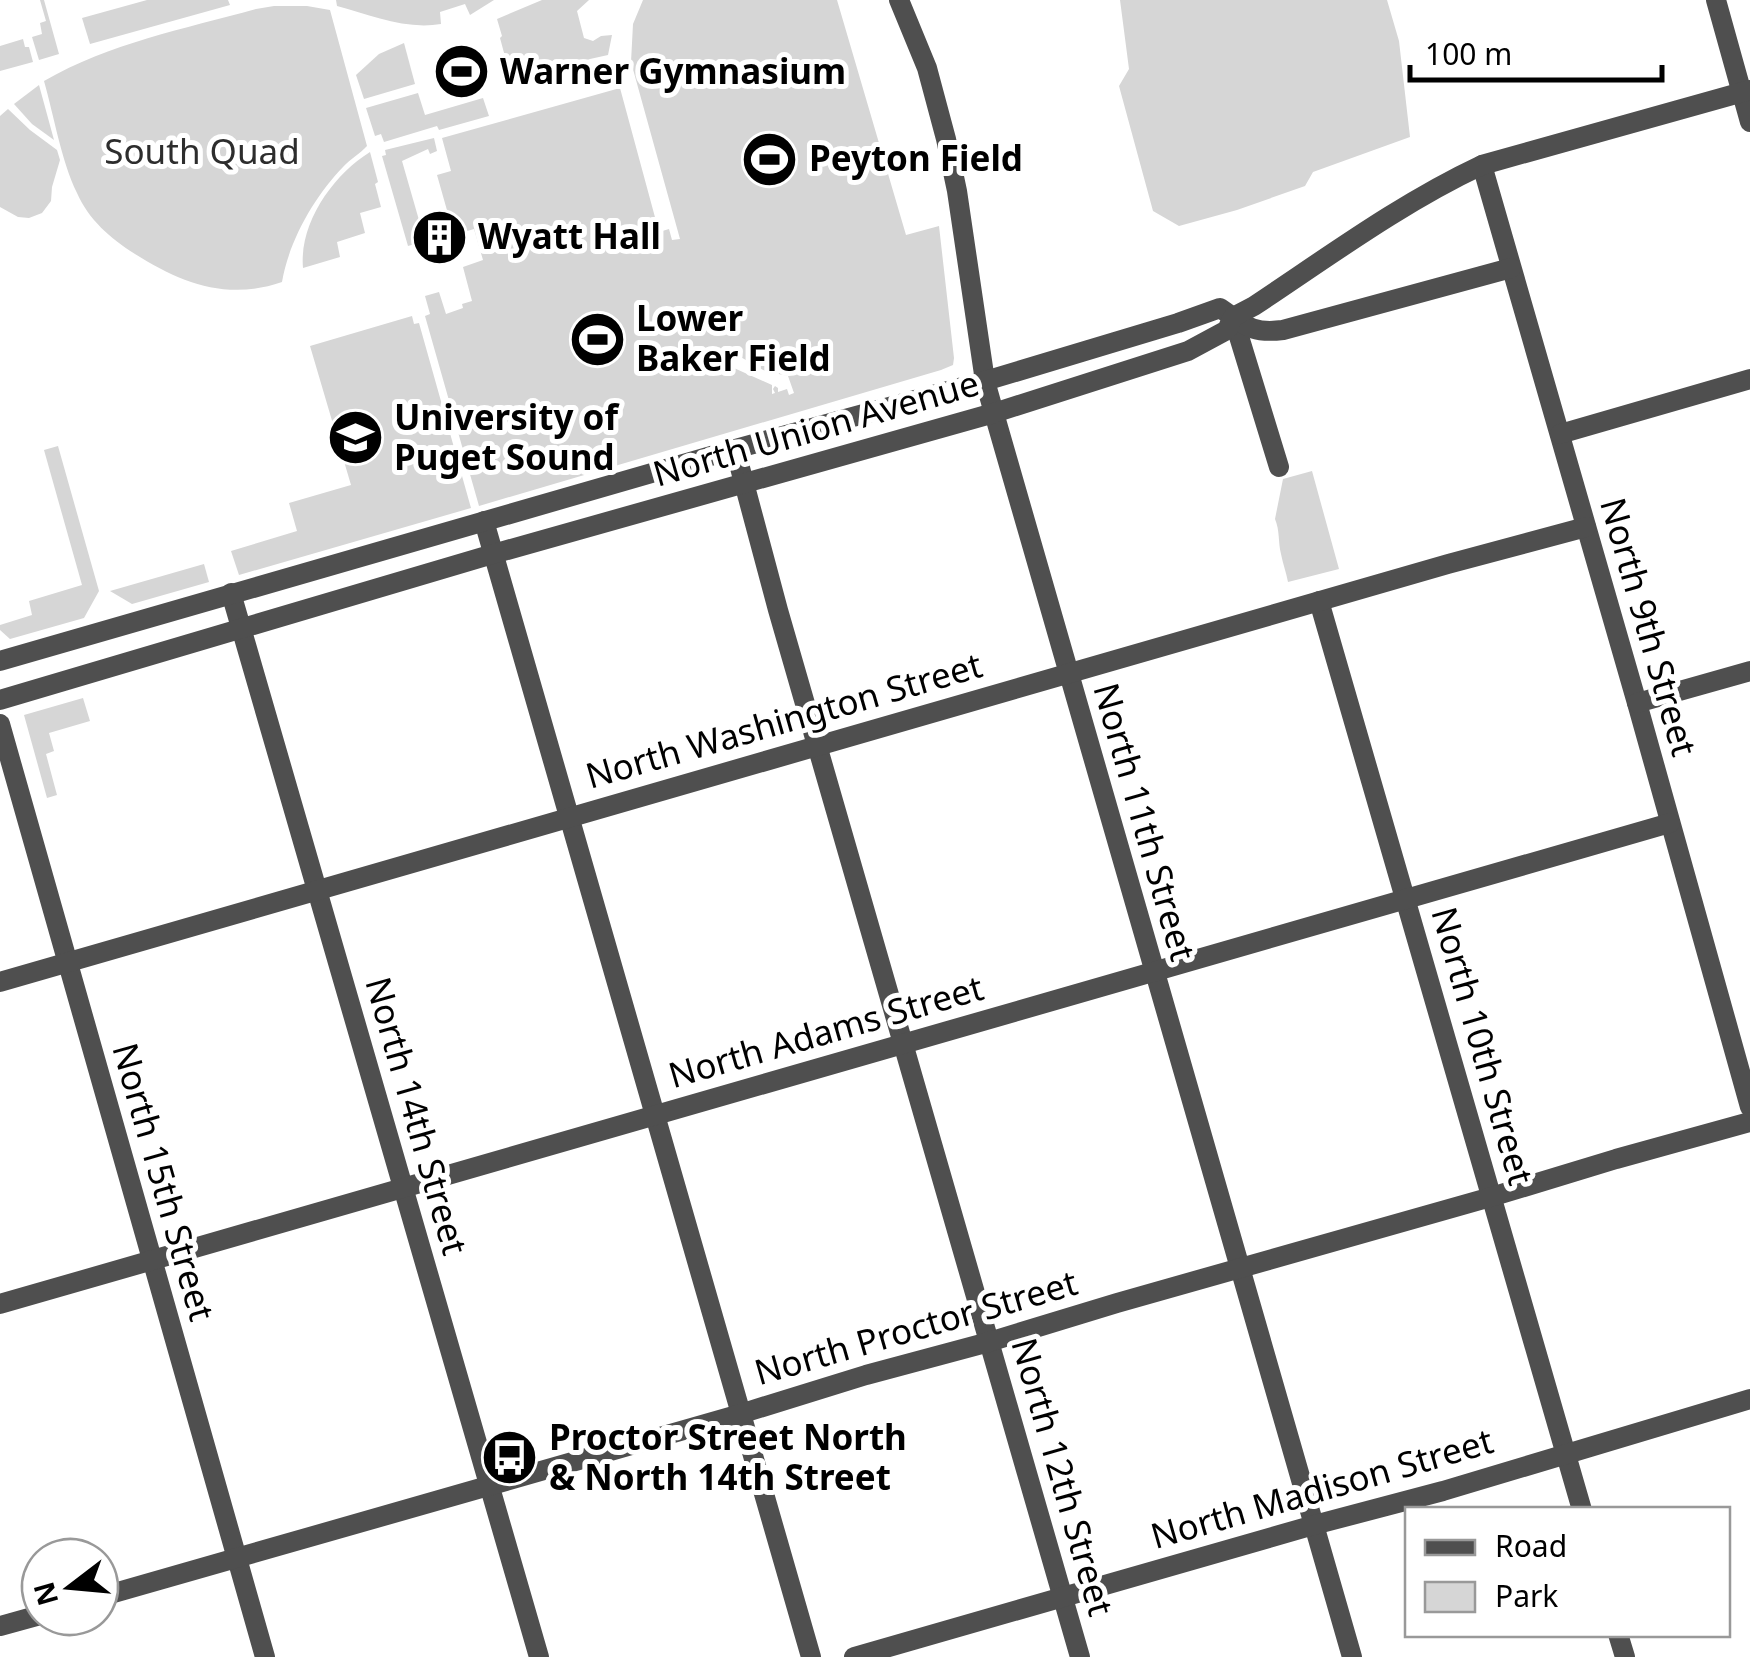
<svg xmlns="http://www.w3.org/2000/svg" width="1750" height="1657" font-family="'Noto Sans',sans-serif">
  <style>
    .green { fill: #d6d6d6; fill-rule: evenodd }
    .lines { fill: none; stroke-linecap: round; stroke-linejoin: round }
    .minor { stroke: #4f4f4f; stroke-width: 20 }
    .labels { text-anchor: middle; stroke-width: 10; stroke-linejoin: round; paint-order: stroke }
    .poi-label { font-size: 35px; font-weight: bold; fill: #000; stroke: #fff; text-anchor: start }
    .park-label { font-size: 35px; fill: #2d2d2d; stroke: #fff }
    .street-label { font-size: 35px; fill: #000; stroke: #fff }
  </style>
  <rect width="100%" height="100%" fill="#fff"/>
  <g class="green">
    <path d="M 40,0 L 44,0 L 59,54 L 39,60 L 32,37 L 42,34 L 40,23 L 46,21 Z"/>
    <path d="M 147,0 L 228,0 L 230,5 L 90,44 L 82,18 Z"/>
    <path d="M 336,0 L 494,0 L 470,15 L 465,4 L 440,12 L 441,24 C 405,30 371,15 337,6 Z"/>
    <path d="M 542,0 L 589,0 L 577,11 L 584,38 L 593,41 L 601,36 L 612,35 L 608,55 L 590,59 L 513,86 L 500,38 L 502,36 L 497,19 Z"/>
    <path d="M 643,0 L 837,0 L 906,235 L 939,226 L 954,358 L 953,365 L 941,370 L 479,506 L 425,316 L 430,314 L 425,296 L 439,292 L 446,314 L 463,308 L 462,304 L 472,301 L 463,267 L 483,260 L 474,229 L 454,235 L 437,175 L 451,171 L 442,138 L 620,88 L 659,232 L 669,229 L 672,240 L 680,239 L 631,62 L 633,24 ZM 732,352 L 765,371 L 788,376 L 794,393 L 789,395 L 787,389 L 778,392 L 778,388 L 775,386 L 773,389 L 775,393 L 772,394 L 772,385 L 725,364 Z"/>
    <path d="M 1120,0 L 1387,0 L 1399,41 L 1410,137 L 1313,172 L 1305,186 L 1237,210 L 1179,226 L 1153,211 L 1119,86 L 1129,69 Z"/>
    <path d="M 274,6 L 307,6 L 330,10 L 367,146 C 360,154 350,159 343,167 C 314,197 289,241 282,282 C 227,301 181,283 135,254 C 110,238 89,220 77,193 C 61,160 54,116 44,81 C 110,43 184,29 256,9 Z"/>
    <path d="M 23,39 L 25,47 L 29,47 L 33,62 L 0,71 L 0,46 Z"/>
    <path d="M 404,43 L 415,84 L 364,99 L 356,75 L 379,54 Z"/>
    <path d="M 39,85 L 54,140 L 32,124 L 14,104 Z"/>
    <path d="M 418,93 L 425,115 L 483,98 L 489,116 L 439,130 L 437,126 L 384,142 L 381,134 L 375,136 L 366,108 Z"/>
    <path d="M 8,109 L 30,130 L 57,150 L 60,160 L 52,187 L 51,201 L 42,213 L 29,218 L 18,217 L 0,207 L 0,116 Z"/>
    <path d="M 434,138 L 437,151 L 430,154 L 428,149 L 402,161 L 425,241 L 408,246 L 382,156 L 386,155 L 385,150 Z"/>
    <path d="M 370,152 L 378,182 L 375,184 L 381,207 L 360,213 L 365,233 L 337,242 L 340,257 L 303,268 C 299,223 333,175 370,152 Z"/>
    <path d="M 412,316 L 414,324 L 419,323 L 471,508 L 239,575 L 231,551 L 297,531 L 289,503 L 351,485 L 310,346 Z"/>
    <path d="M 58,446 L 99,591 L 84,618 L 10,639 L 0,630 L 0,625 L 32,615 L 29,601 L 82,585 L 44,450 Z"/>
    <path d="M 1312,471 L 1339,569 L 1288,582 C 1286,572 1283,564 1281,554 C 1278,542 1280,531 1275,519 L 1283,479 Z"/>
    <path d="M 204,564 L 209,582 L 132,604 L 110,591 Z"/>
    <path d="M 83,698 L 90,721 L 49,733 L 54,751 L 46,754 L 57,795 L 47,798 L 24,715 Z"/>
  </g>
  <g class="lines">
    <g class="minor">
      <path d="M 899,0 L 927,68 L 946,139 L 957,191 L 985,381 L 994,413 L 1352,1657"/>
      <path d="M 1716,0 L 1750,122"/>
      <path d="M 1482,165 L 1637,703 L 1750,1107"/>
      <path d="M 1233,317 L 1279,467"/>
      <path d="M 1560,434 L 1750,379"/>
      <path d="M 735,449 L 778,610 L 1080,1657"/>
      <path d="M 484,521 L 811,1657"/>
      <path d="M 231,593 L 539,1657"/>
      <path d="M 1319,601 L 1582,1510"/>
      <path d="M 0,661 L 735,449 L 985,381 L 1178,323 L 1220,308 C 1245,325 1251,334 1283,330 L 1511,268"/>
      <path d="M 0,700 L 493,554 L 994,413 L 1188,351 L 1227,330 L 1233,317 L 1254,306 C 1328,257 1401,203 1482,165 L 1750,90"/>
      <path d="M 1637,703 L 1750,671"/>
      <path d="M 0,724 L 265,1657"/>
      <path d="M 0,982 L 1448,564 L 1586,527"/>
      <path d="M 0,1304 L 1670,823"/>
      <path d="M 100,1597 L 740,1414 L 866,1375 L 989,1342 L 1117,1303 L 1491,1197 L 1616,1159 L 1750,1122"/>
      <path d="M 0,1626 L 40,1615"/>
      <path d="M 1618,1634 L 1625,1657"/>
      <path d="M 854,1657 L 1314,1525 L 1443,1491 L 1750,1399"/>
    </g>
  </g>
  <defs>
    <symbol id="stadium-disc" viewBox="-11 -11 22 22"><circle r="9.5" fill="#000" stroke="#fff"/><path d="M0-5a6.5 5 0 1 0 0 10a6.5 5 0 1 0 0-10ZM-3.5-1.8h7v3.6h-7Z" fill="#fff"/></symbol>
    <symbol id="building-disc" viewBox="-11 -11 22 22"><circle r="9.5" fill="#000" stroke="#fff"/><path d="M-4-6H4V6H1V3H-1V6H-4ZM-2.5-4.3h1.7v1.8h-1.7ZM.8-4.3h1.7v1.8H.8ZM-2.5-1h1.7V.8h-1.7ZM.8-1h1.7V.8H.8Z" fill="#fff"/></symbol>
    <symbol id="university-disc" viewBox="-11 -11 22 22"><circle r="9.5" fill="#000" stroke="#fff"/><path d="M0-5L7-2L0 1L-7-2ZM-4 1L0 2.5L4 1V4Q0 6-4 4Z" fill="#fff"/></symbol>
    <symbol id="bus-disc" viewBox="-11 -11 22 22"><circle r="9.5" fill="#000" stroke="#fff"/><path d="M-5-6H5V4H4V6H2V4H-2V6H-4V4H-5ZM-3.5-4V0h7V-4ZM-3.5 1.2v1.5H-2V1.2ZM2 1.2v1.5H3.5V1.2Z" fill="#fff"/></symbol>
  </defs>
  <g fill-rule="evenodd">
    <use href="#stadium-disc" x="430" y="40" width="63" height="63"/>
    <use href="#stadium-disc" x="738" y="128" width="63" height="63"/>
    <use href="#building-disc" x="408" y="206" width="63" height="63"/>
    <use href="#stadium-disc" x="566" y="308" width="63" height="63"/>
    <use href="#university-disc" x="324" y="406" width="63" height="63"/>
    <use href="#bus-disc" x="478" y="1426" width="63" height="63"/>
  </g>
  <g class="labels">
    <g class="poi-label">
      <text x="500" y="84">Warner Gymnasium</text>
      <text x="809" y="171">Peyton Field</text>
      <text x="478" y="249">Wyatt Hall</text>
      <text x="636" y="331">Lower<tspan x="636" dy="40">Baker Field</tspan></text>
      <text x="394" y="430">University of<tspan x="394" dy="40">Puget Sound</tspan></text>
      <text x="549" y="1450">Proctor Street North<tspan x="549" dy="40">&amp; North 14th Street</tspan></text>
    </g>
    <g class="park-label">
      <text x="202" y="164">South Quad</text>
    </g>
    <g class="street-label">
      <text transform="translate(816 429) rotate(-16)" y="12">North Union Avenue</text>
      <text transform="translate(1648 627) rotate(74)" y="12">North 9th Street</text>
      <text transform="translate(784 721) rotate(-16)" y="12">North Washington Street</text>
      <text transform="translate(1144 822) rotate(74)" y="12">North 11th Street</text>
      <text transform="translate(826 1032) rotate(-16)" y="12">North Adams Street</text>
      <text transform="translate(1482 1046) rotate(74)" y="12">North 10th Street</text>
      <text transform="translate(416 1116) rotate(74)" y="12">North 14th Street</text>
      <text transform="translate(163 1182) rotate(74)" y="12">North 15th Street</text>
      <text transform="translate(916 1328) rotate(-16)" y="12">North Proctor Street</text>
      <text transform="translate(1062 1477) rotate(74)" y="12">North 12th Street</text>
      <text transform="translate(1322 1489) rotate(-16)" y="12">North Madison Street</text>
    </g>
  </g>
  <rect x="1405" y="1507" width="325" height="130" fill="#ffffff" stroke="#999999" stroke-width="2.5"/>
  <rect x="1425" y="1540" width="50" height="15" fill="#4f4f4f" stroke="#999999" stroke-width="2.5"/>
  <text x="1495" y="1557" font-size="30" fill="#000000">Road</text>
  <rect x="1425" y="1582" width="50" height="30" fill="#d6d6d6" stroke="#999999" stroke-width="2.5"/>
  <text x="1495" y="1607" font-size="30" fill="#000000">Park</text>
  <g transform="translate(70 1587) rotate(254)"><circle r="48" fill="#ffffff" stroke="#999999" stroke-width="2.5"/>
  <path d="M0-8L18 38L0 25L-18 38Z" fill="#000000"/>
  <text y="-15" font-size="28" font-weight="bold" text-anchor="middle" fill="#000000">N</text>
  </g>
  <path d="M1410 65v15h252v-15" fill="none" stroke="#000000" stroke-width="5"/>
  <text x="1425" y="65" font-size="30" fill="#000000" stroke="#ffffff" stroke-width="8" paint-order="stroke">100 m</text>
</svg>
